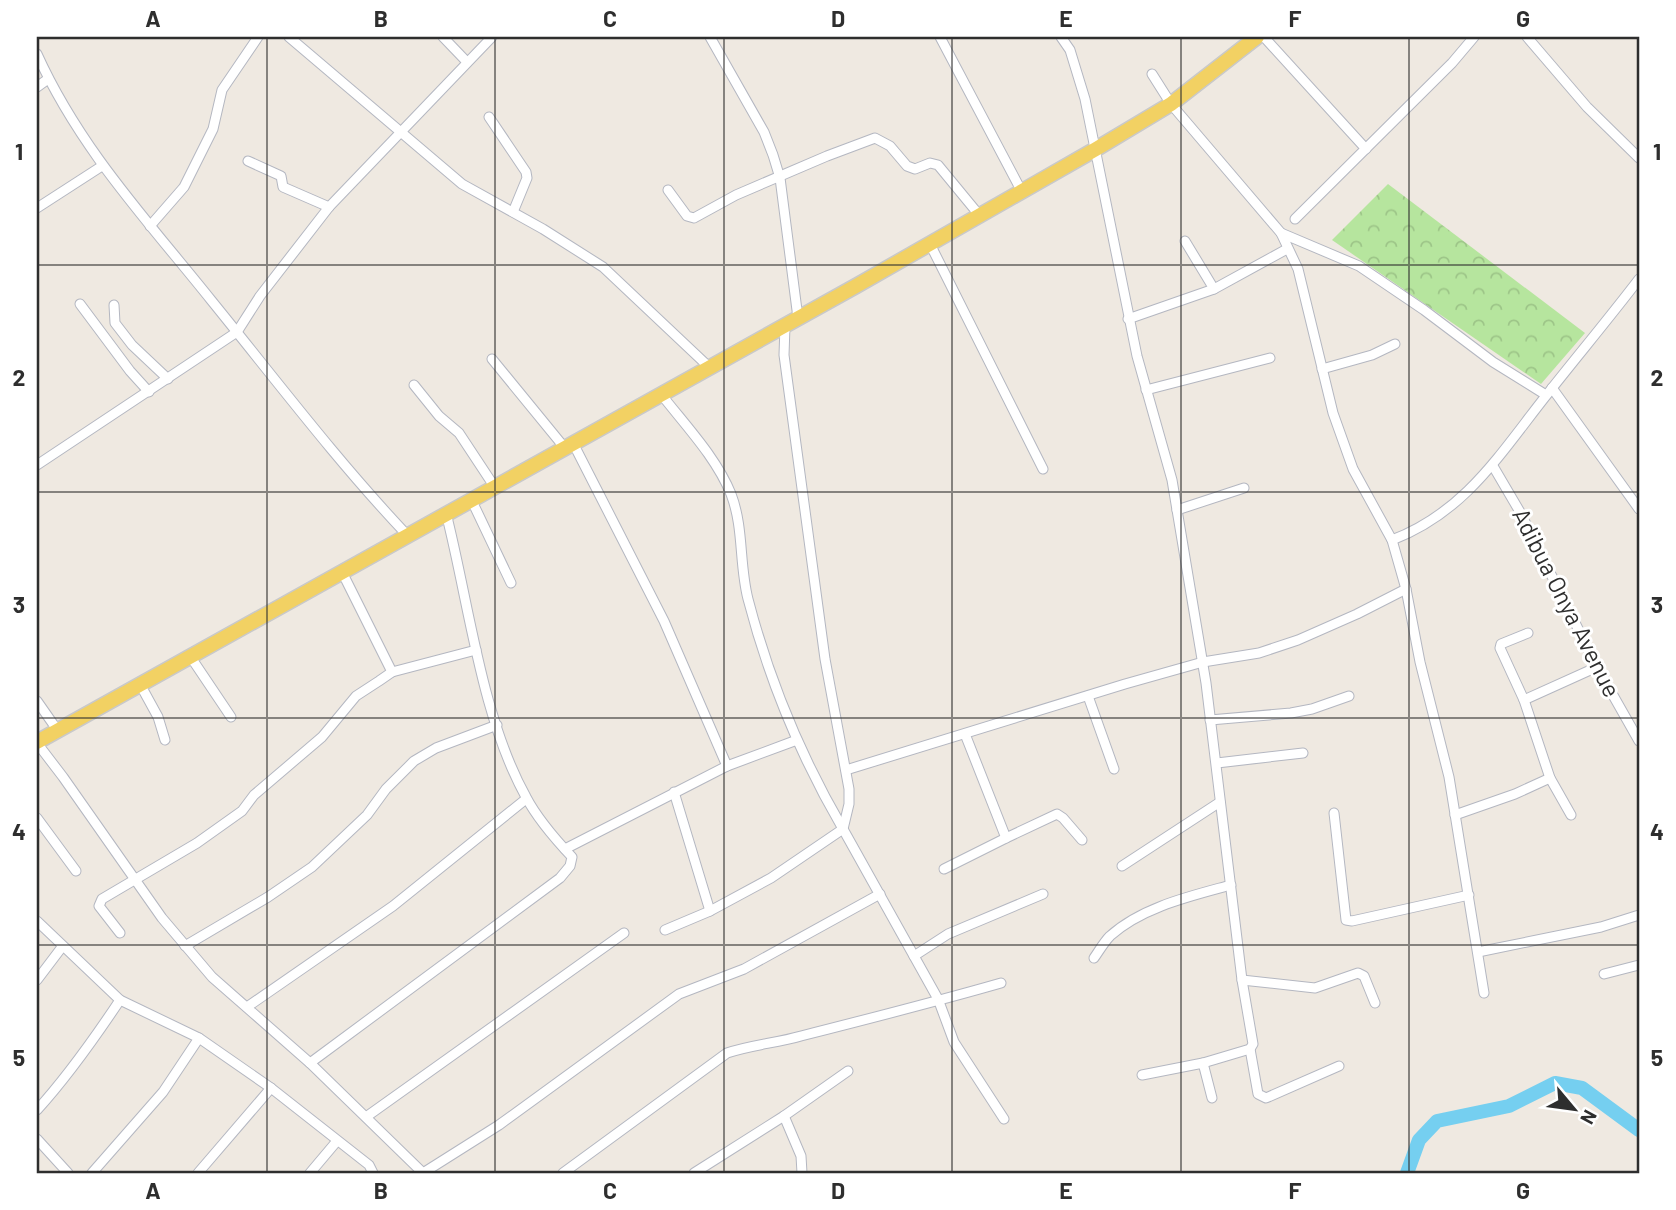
<svg xmlns="http://www.w3.org/2000/svg" width="1676" height="1210" font-family="Barlow,sans-serif">
  <style>
    .forest { fill: url(#forest-crowns) }
    .lines { fill: none; stroke-linecap: round; stroke-linejoin: round }
    .river { stroke: #75cff0; stroke-width: 14 }
    .minor-casing { stroke: #b4b7c1; stroke-width: 11 }
    .primary-casing { stroke: #c9c9c9; stroke-width: 17 }
    .minor { stroke: #fff; stroke-width: 9 }
    .primary { stroke: #f2d163; stroke-width: 14 }
    .grid { fill: none; stroke: #2e2e2e; stroke-width: 2; stroke-opacity: 0.55 }
    .labels { text-anchor: middle; stroke-width: 6; stroke-linejoin: round; paint-order: stroke }
    .street-label { font-size: 24px; fill: #2e2e2e; stroke: #fff }
    .neatline { fill: none; stroke: #2e2e2e; stroke-width: 2.5 }
    .grid-label { font-size: 23px; text-anchor: middle; font-weight: bold; fill: #2e2e2e }
  </style>
  <defs>
    <pattern id="forest-crowns" width="20" height="18" patternUnits="userSpaceOnUse" patternTransform="scale(1.75)"><rect width="20" height="18" fill="#b6e59e"/><path d="M2 6a3 3 0 1 1 6 0M12 15a3 3 0 1 1 6 0" fill="none" stroke="#9dc588"/></pattern>
  </defs>
  <rect width="100%" height="100%" fill="#efe9e1"/>
  <path class="forest" d="M 1388,184 L 1585,333 L 1541,384 L 1332,240 Z"/>
  <g class="lines">
    <path class="river" d="M 1407,1173 L 1419,1140 L 1437,1121 L 1509,1106 L 1555,1083 L 1582,1088 L 1639,1130"/>
    <defs>
      <g id="minor">
        <path d="M 289,37 L 462,184 L 543,229 L 603,267 L 709,367"/>
        <path d="M 443,37 L 467,62"/>
        <path d="M 710,37 L 764,132 L 773,155 L 780,178 L 798,318"/>
        <path d="M 940,37 L 1022,192"/>
        <path d="M 1061,37 L 1070,50 L 1085,99 L 1137,356 L 1172,480 L 1206,683 L 1242,980 L 1253,1044 L 1250,1049 L 1203,1063"/>
        <path d="M 1264,37 L 1366,149"/>
        <path d="M 1527,37 L 1587,107 L 1639,158"/>
        <path d="M 37,54 C 80,149 147,220 211,300 C 276,380 337,461 408,536"/>
        <path d="M 1152,74 L 1171,104 L 1281,233 L 1298,269 L 1333,413 L 1353,469 L 1392,540 L 1406,589 L 1420,662 L 1449,777 L 1484,993"/>
        <path d="M 37,87 L 48,79"/>
        <path d="M 489,117 L 526,172 L 527,178 L 513,212"/>
        <path d="M 248,161 L 281,176 L 283,187 L 329,207"/>
        <path d="M 668,190 L 687,216 L 694,218 L 736,195 L 827,156 L 875,138 L 890,146 L 907,166 L 915,169 L 930,163 L 938,165 L 980,216"/>
        <path d="M 37,208 L 102,166"/>
        <path d="M 1295,219 L 1452,63 L 1474,37"/>
        <path d="M 150,226 L 184,187 L 213,129 L 222,90 L 258,37"/>
        <path d="M 1281,233 L 1359,266 L 1424,310 L 1493,362 L 1546,395"/>
        <path d="M 1185,241 L 1214,289"/>
        <path d="M 930,244 L 1043,469"/>
        <path d="M 80,304 L 130,371 L 149,392"/>
        <path d="M 114,305 L 115,323 L 132,345 L 168,379"/>
        <path d="M 1128,319 L 1214,289 L 1287,249"/>
        <path d="M 785,326 L 784,355 L 825,659 L 849,789 L 849,804 L 843,829 L 938,999 L 954,1042 L 1004,1119"/>
        <path d="M 492,359 L 564,447"/>
        <path d="M 1322,369 L 1372,355 L 1395,344"/>
        <path d="M 414,385 L 439,416 L 459,433 L 494,486"/>
        <path d="M 1552,388 L 1639,509"/>
        <path d="M 1146,390 L 1270,358"/>
        <path d="M 661,394 C 685,425 716,457 731,494 C 744,528 739,564 748,599 C 769,680 801,757 843,829 L 771,878 L 710,911 L 665,930"/>
        <path d="M 573,443 L 664,621 L 727,766"/>
        <path d="M 37,465 L 237,332 L 260,296 L 329,207 L 492,37"/>
        <path d="M 1493,466 L 1520,512 L 1597,667 L 1639,741"/>
        <path d="M 471,499 L 511,583"/>
        <path d="M 1177,510 L 1244,488"/>
        <path d="M 1392,540 C 1466,512 1501,452 1549,392 C 1579,354 1610,317 1639,279"/>
        <path d="M 342,572 L 392,672"/>
        <path d="M 1528,633 L 1501,644 L 1500,648 L 1524,700 L 1550,778"/>
        <path d="M 190,656 L 231,717"/>
        <path d="M 141,686 L 158,717 L 165,740"/>
        <path d="M 1088,696 L 1114,769"/>
        <path d="M 1524,700 L 1597,667"/>
        <path d="M 37,701 L 58,731"/>
        <path d="M 1210,720 L 1291,713 L 1312,709 L 1349,696"/>
        <path d="M 965,734 L 1006,838 L 1057,814 L 1063,818 L 1082,840"/>
        <path d="M 37,743 L 63,777 L 162,918 L 212,977 L 310,1063 L 423,1173"/>
        <path d="M 1217,763 L 1303,753"/>
        <path d="M 846,770 L 1125,684 L 1203,662 L 1259,653 L 1298,640 L 1357,614 L 1406,589"/>
        <path d="M 674,792 L 710,911"/>
        <path d="M 1334,813 L 1346,920 L 1352,921 L 1469,895"/>
        <path d="M 1455,815 L 1515,794 L 1550,778 L 1571,815"/>
        <path d="M 37,818 L 76,871"/>
        <path d="M 565,849 L 727,766 L 797,740"/>
        <path d="M 1122,866 L 1220,802"/>
        <path d="M 944,869 L 1006,838"/>
        <path d="M 37,921 L 120,1000 L 199,1038 L 271,1088 L 369,1165 L 373,1173"/>
        <path d="M 120,933 L 99,906 L 102,899 L 197,843 L 242,811 L 254,795 L 322,737 L 356,696 L 379,681 L 392,672 L 476,650"/>
        <path d="M 185,946 L 268,897 L 312,867 L 367,815 L 386,789 L 414,761 L 436,748 L 497,725"/>
        <path d="M 1478,952 L 1601,927 L 1639,915"/>
        <path d="M 914,956 L 948,934 L 1043,894"/>
        <path d="M 1094,958 C 1099,951 1104,942 1110,936 C 1142,907 1191,896 1231,885"/>
        <path d="M 1604,974 L 1639,965"/>
        <path d="M 37,980 L 62,947"/>
        <path d="M 1242,980 L 1315,988 L 1358,973 L 1364,976 L 1375,1003"/>
        <path d="M 247,1007 L 393,906 L 526,799"/>
        <path d="M 1250,1049 L 1258,1094 L 1266,1098 L 1339,1066"/>
        <path d="M 310,1063 L 560,878 L 570,866 L 572,857 C 556,840 537,818 526,797 C 481,716 469,603 446,513"/>
        <path d="M 1142,1075 L 1203,1063 L 1212,1098"/>
        <path d="M 37,1110 C 68,1076 94,1039 120,1000"/>
        <path d="M 784,1116 L 801,1156 L 802,1173"/>
        <path d="M 366,1117 L 624,933"/>
        <path d="M 37,1139 L 68,1173"/>
        <path d="M 92,1173 L 163,1092 L 199,1038"/>
        <path d="M 198,1173 L 271,1088"/>
        <path d="M 310,1173 L 337,1141"/>
        <path d="M 423,1173 L 499,1125 L 679,994 L 744,969 L 880,894"/>
        <path d="M 563,1173 L 727,1053 C 750,1045 777,1043 801,1036 C 868,1019 935,1002 1001,983"/>
        <path d="M 694,1173 L 784,1116 L 848,1071"/>
      </g>
      <path id="primary" d="M 37,742 L 856,286 L 1096,149 L 1171,104 L 1257,37"/>
    </defs>
    <use href="#minor" class="minor-casing"/>
    <use href="#primary" class="primary-casing"/>
    <use href="#minor" class="minor"/>
    <use href="#primary" class="primary"/>
  </g>
  <path class="grid" d="M 267,37 L 267,1173M 495,37 L 495,1173M 724,37 L 724,1173M 952,37 L 952,1173M 1181,37 L 1181,1173M 1409,37 L 1409,1173M 37,265 L 1639,265M 37,492 L 1639,492M 37,718 L 1639,718M 37,945 L 1639,945"/>
  <g class="labels">
    <g class="street-label">
      <text transform="translate(1566 603) rotate(63)" y="8">Adibua Onya Avenue</text>
    </g>
  </g>
  <rect width="1676" height="1210" fill="none" stroke="#ffffff" stroke-width="77"/>
  <g transform="translate(1574 1109) rotate(119)" stroke="#ffffff" stroke-width="5" paint-order="stroke">
  <path d="M0-5L12 26L0 18L-12 26Z" fill="#2e2e2e"/>
  <text y="-10" font-size="19" font-weight="bold" text-anchor="middle" fill="#2e2e2e">N</text>
  </g>
  <rect x="38" y="38" width="1600" height="1134" class="neatline"/>
  <g class="grid-label">
    <text x="153" y="27">A</text>
    <text x="381" y="27">B</text>
    <text x="610" y="27">C</text>
    <text x="838" y="27">D</text>
    <text x="1066" y="27">E</text>
    <text x="1295" y="27">F</text>
    <text x="1523" y="27">G</text>
    <text x="19" y="160">1</text>
    <text x="1657" y="160">1</text>
    <text x="19" y="386">2</text>
    <text x="1657" y="386">2</text>
    <text x="19" y="613">3</text>
    <text x="1657" y="613">3</text>
    <text x="19" y="840">4</text>
    <text x="1657" y="840">4</text>
    <text x="19" y="1066">5</text>
    <text x="1657" y="1066">5</text>
    <text x="153" y="1199">A</text>
    <text x="381" y="1199">B</text>
    <text x="610" y="1199">C</text>
    <text x="838" y="1199">D</text>
    <text x="1066" y="1199">E</text>
    <text x="1295" y="1199">F</text>
    <text x="1523" y="1199">G</text>
  </g>
</svg>
